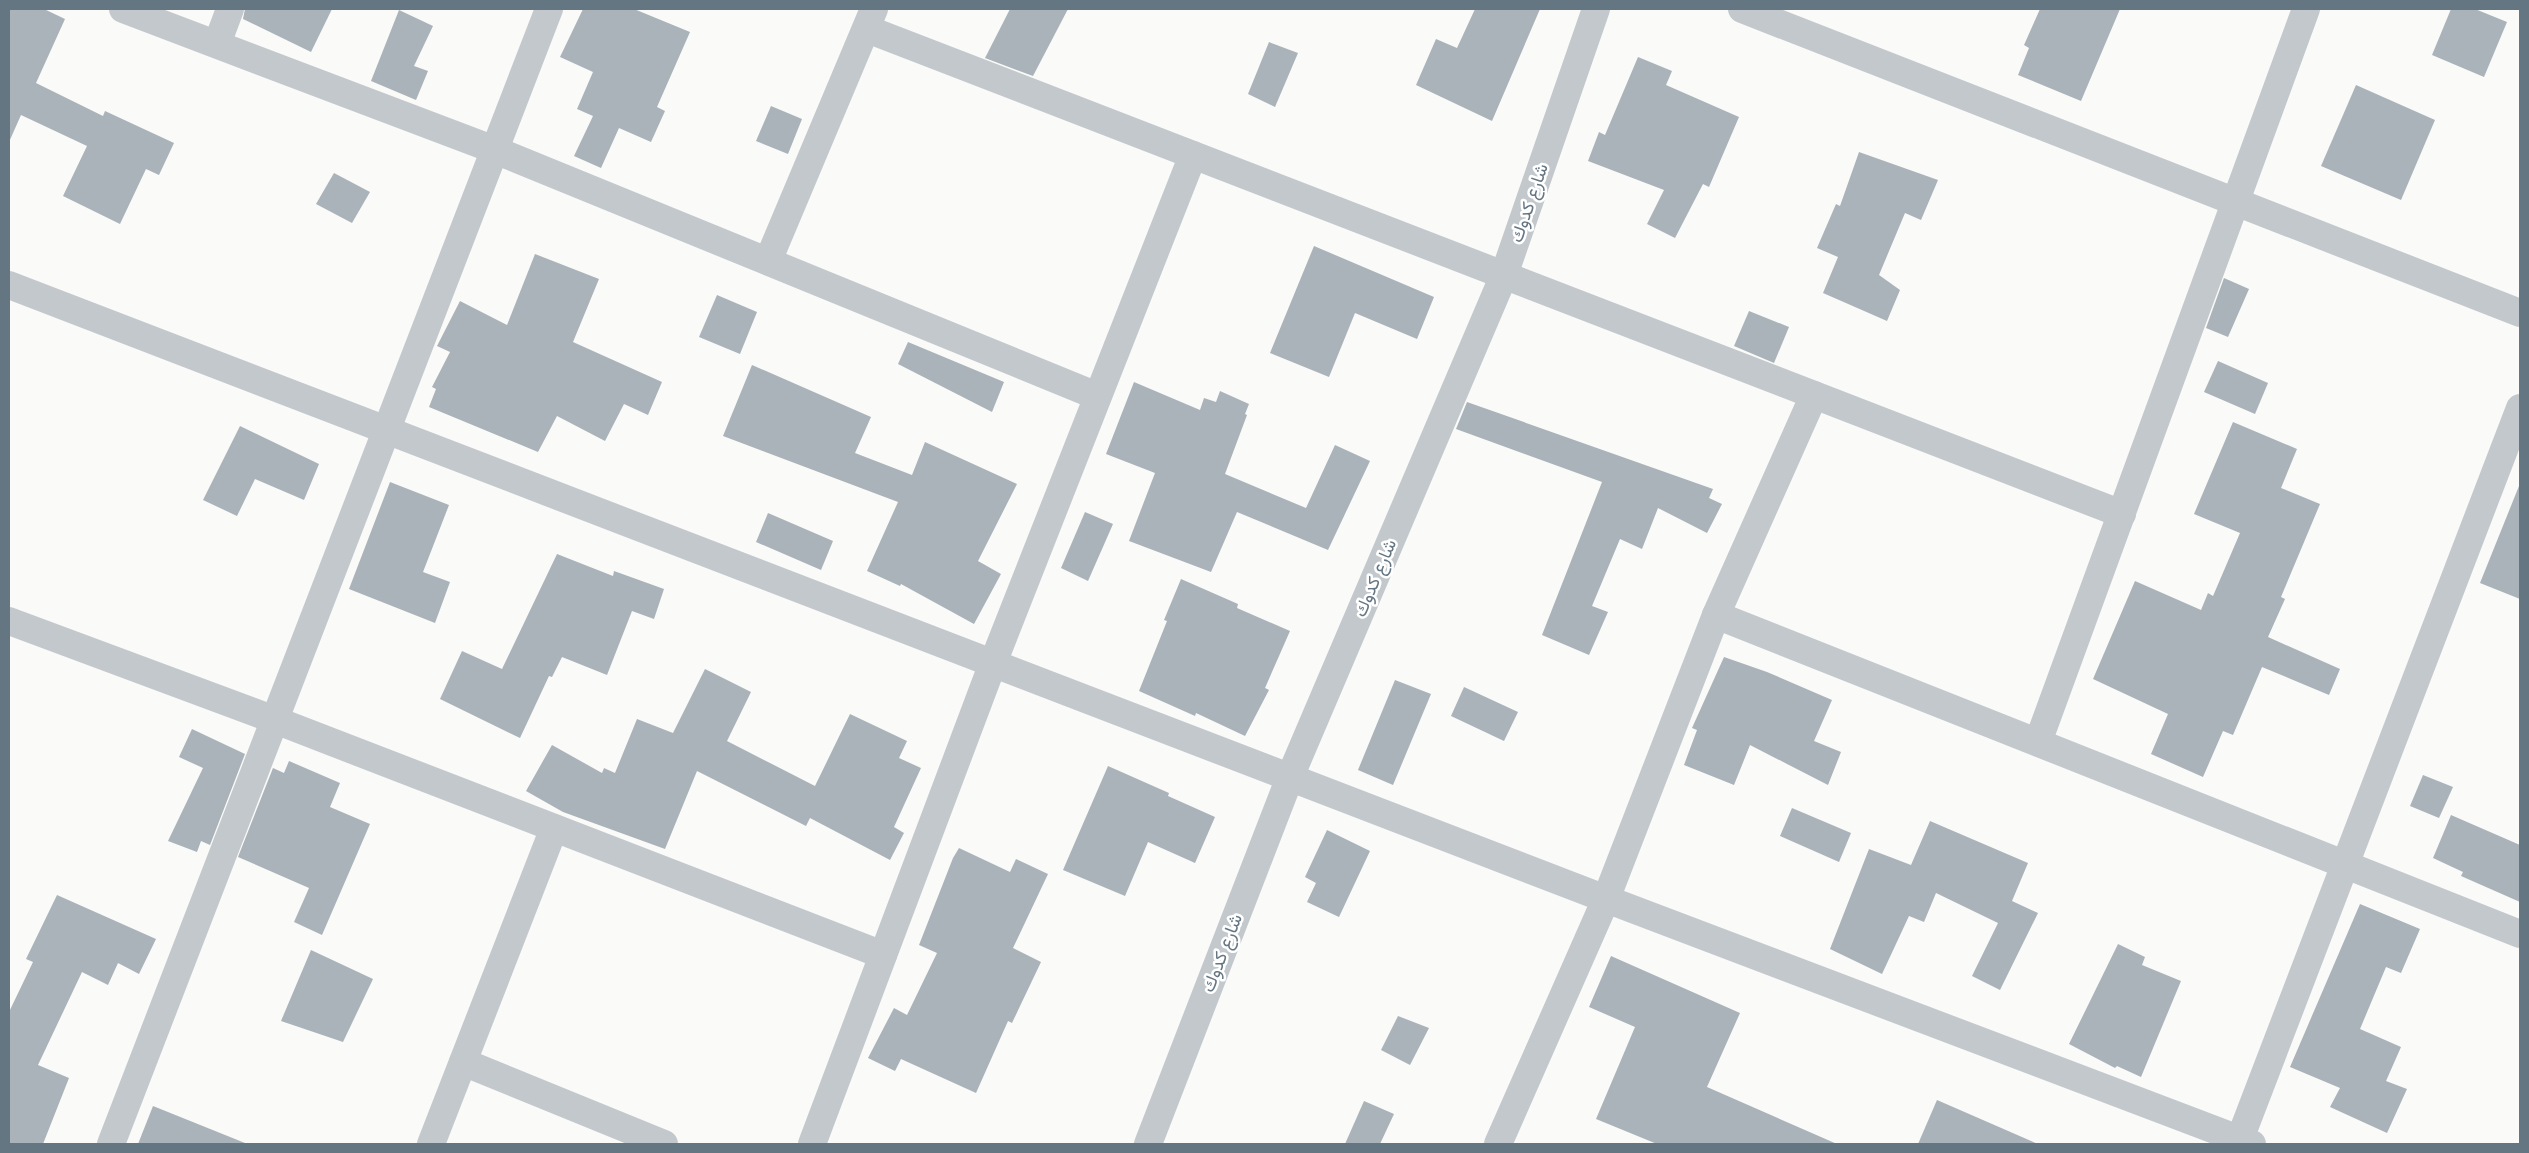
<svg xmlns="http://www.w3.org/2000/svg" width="2529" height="1153" font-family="Mulish,Vazirmatn,sans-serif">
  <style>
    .building { fill: #aab3b9 }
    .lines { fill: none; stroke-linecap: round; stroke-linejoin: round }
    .minor { stroke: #c3c8cc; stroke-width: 28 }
    .labels { text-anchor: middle; stroke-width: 5; stroke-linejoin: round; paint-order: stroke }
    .street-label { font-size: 18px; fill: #657683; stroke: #fff }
  </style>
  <rect width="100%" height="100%" fill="#fafaf8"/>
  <g class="building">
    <path d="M 9,9 L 44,9 L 65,19 L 36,83 L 103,116 L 105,111 L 174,143 L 159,175 L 146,169 L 120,224 L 63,196 L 87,146 L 21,115 L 9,142 Z"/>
    <path d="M 245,9 L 332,9 L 311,52 L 243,19 Z"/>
    <path d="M 583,9 L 634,9 L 690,32 L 657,107 L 665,111 L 651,142 L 619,128 L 601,168 L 574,156 L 593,116 L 577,109 L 593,72 L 560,57 Z"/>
    <path d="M 1010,9 L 1068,9 L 1033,76 L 985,58 Z"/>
    <path d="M 1475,9 L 1540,9 L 1492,121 L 1416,85 L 1436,39 L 1457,48 Z"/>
    <path d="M 2040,9 L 2120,9 L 2081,101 L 2018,75 L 2029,48 L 2024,45 Z"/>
    <path d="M 2451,9 L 2475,9 L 2507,22 L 2484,77 L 2432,55 Z"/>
    <path d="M 399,10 L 433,26 L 414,66 L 428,71 L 416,100 L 371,81 Z"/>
    <path d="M 1269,42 L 1298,53 L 1275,107 L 1248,94 Z"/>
    <path d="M 1638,57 L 1672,71 L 1666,85 L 1739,117 L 1709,187 L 1703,184 L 1675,238 L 1647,224 L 1664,190 L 1588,161 L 1599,132 L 1605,135 Z"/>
    <path d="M 2356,85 L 2435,120 L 2401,200 L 2321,166 Z"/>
    <path d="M 771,106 L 802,119 L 788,154 L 756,141 Z"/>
    <path d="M 1859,152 L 1938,180 L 1921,220 L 1905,213 L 1879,275 L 1900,290 L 1887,321 L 1823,293 L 1838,257 L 1817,248 L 1836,204 L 1840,206 Z"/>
    <path d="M 334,173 L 370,192 L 352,223 L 316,204 Z"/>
    <path d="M 1314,246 L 1434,297 L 1417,339 L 1355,313 L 1329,377 L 1270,353 Z"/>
    <path d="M 535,254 L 599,279 L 573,342 L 662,382 L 648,415 L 624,404 L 605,441 L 557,416 L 538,452 L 429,407 L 436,389 L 432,387 L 450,352 L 437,346 L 460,301 L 507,325 Z"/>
    <path d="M 2224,278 L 2249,289 L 2228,337 L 2206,328 Z"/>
    <path d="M 717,295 L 757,312 L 740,354 L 699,337 Z"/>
    <path d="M 1749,311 L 1789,327 L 1774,363 L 1734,346 Z"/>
    <path d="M 908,342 L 1004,382 L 992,412 L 898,364 Z"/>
    <path d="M 2218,361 L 2268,383 L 2255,414 L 2204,392 Z"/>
    <path d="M 752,365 L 871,417 L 855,453 L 912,475 L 925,442 L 1017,484 L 978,561 L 1001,574 L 974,624 L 901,584 L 900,586 L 867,571 L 898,502 L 723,436 Z"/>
    <path d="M 1134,382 L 1200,410 L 1204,398 L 1216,402 L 1220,391 L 1249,404 L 1245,414 L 1247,415 L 1225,474 L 1306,508 L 1335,445 L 1370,461 L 1328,550 L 1237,512 L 1211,572 L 1129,541 L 1155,473 L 1106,454 Z"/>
    <path d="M 1467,402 L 1713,489 L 1709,498 L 1722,504 L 1707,533 L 1658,508 L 1642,549 L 1620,539 L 1592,606 L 1608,612 L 1589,655 L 1542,635 L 1602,482 L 1456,429 Z"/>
    <path d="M 2233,422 L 2297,449 L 2281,488 L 2320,504 L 2281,597 L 2285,599 L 2268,637 L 2340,669 L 2329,695 L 2262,667 L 2233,735 L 2223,731 L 2203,777 L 2151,754 L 2168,714 L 2093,679 L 2135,581 L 2201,610 L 2208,593 L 2213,596 L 2240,533 L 2194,514 Z"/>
    <path d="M 240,426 L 319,464 L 304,500 L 255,479 L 237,516 L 203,500 Z"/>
    <path d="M 390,482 L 449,505 L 423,572 L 450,582 L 435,623 L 349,589 Z"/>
    <path d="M 2519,486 L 2520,486 L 2520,599 L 2480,583 Z"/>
    <path d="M 1085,512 L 1113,524 L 1088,581 L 1061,568 Z"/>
    <path d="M 768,513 L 833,541 L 821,570 L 756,542 Z"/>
    <path d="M 557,554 L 613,576 L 614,571 L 664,589 L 654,619 L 632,611 L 607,675 L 562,657 L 552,677 L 549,676 L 520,738 L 440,699 L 462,651 L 502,669 Z"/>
    <path d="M 1181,579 L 1238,604 L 1237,608 L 1290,631 L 1265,688 L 1269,690 L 1245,736 L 1196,713 L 1195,716 L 1139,691 L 1167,621 L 1164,620 Z"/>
    <path d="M 1724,657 L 1767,672 L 1832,700 L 1814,741 L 1841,752 L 1828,785 L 1750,745 L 1734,785 L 1684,765 L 1697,730 L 1692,728 Z"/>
    <path d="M 705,669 L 751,692 L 727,741 L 815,786 L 850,714 L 907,741 L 899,758 L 921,768 L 894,827 L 904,833 L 890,860 L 810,818 L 806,826 L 697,771 L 665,849 L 563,812 L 526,791 L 552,745 L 602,773 L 604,768 L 615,773 L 637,719 L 673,733 Z"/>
    <path d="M 1395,680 L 1431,694 L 1393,785 L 1358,770 Z"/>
    <path d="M 1464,687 L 1518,712 L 1504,741 L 1451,716 Z"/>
    <path d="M 192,729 L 245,754 L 210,845 L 201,841 L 197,852 L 168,841 L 203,768 L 179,757 Z"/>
    <path d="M 289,761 L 340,783 L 330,807 L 370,824 L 322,935 L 294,922 L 309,888 L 238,857 L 273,768 L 284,773 Z"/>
    <path d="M 1108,766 L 1169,793 L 1168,796 L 1215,817 L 1195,863 L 1148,842 L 1125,896 L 1063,870 Z"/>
    <path d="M 2423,775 L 2453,787 L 2439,818 L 2410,806 Z"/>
    <path d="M 1792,808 L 1851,833 L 1839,862 L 1780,836 Z"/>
    <path d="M 2451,815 L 2520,845 L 2520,902 L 2461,876 L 2463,872 L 2433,858 Z"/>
    <path d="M 1930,821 L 2028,863 L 2012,901 L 2038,913 L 2000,990 L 1972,976 L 1998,923 L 1936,893 L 1924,922 L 1909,916 L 1882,974 L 1830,949 L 1869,849 L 1911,865 Z"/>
    <path d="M 1327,830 L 1370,851 L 1339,917 L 1307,902 L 1316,883 L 1305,877 Z"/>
    <path d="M 959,848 L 1010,872 L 1016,859 L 1048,874 L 1013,948 L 1041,962 L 1012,1023 L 1008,1021 L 976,1093 L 901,1059 L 895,1071 L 868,1058 L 894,1008 L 907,1015 L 937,953 L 919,945 L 953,858 Z"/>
    <path d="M 57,895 L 156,939 L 139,974 L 118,963 L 108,985 L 82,972 L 38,1065 L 69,1078 L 43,1144 L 9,1144 L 9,1012 L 33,962 L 26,959 Z"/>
    <path d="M 2360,904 L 2420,929 L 2401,973 L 2386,967 L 2360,1029 L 2401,1047 L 2386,1081 L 2407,1089 L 2387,1133 L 2330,1107 L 2340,1088 L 2290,1067 Z"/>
    <path d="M 2118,944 L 2145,957 L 2142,965 L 2181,981 L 2141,1077 L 2117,1066 L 2115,1068 L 2069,1044 Z"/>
    <path d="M 311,950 L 373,979 L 343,1042 L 281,1021 Z"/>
    <path d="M 1611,956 L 1740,1013 L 1707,1087 L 1837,1144 L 1657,1144 L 1596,1119 L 1635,1027 L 1589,1007 Z"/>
    <path d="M 1398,1016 L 1429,1028 L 1410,1065 L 1381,1050 Z"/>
    <path d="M 1937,1100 L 2038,1144 L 1918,1144 Z"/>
    <path d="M 1364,1101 L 1394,1114 L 1380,1144 L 1345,1144 Z"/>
    <path d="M 153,1106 L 245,1143 L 245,1144 L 138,1144 Z"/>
  </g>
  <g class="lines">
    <g class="minor">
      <path d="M 123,9 L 495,150 L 1097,396"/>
      <path d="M 1742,9 L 2520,313"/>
      <path d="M 867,29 L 2122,514"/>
      <path d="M 217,44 L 230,9"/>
      <path d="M 768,261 L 874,9"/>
      <path d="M 9,285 L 1606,899 L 2252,1144"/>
      <path d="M 1716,615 L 2520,934"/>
      <path d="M 9,621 L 275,720 L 883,955"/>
      <path d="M 2038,742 L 2306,9"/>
      <path d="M 463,1062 L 664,1144"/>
      <path d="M 111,1144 L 549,9"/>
      <path d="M 431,1144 L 554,828"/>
      <path d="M 812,1144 L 993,663 L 1193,155"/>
      <path d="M 1148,1144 L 1290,777 L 1504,275 L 1596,9"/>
      <path d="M 1498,1144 L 1606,899 L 1716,615 L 1814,395"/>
      <path d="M 2238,1144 L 2520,408"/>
    </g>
  </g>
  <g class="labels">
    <g class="street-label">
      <text transform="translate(1529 203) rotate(-71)" y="6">شارع كدوك</text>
      <text transform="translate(1375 578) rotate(-67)" y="6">شارع كدوك</text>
      <text transform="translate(1222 953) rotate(-69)" y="6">شارع كدوك</text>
    </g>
  </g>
  <rect width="2529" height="1153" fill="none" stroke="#657683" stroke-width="20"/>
</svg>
